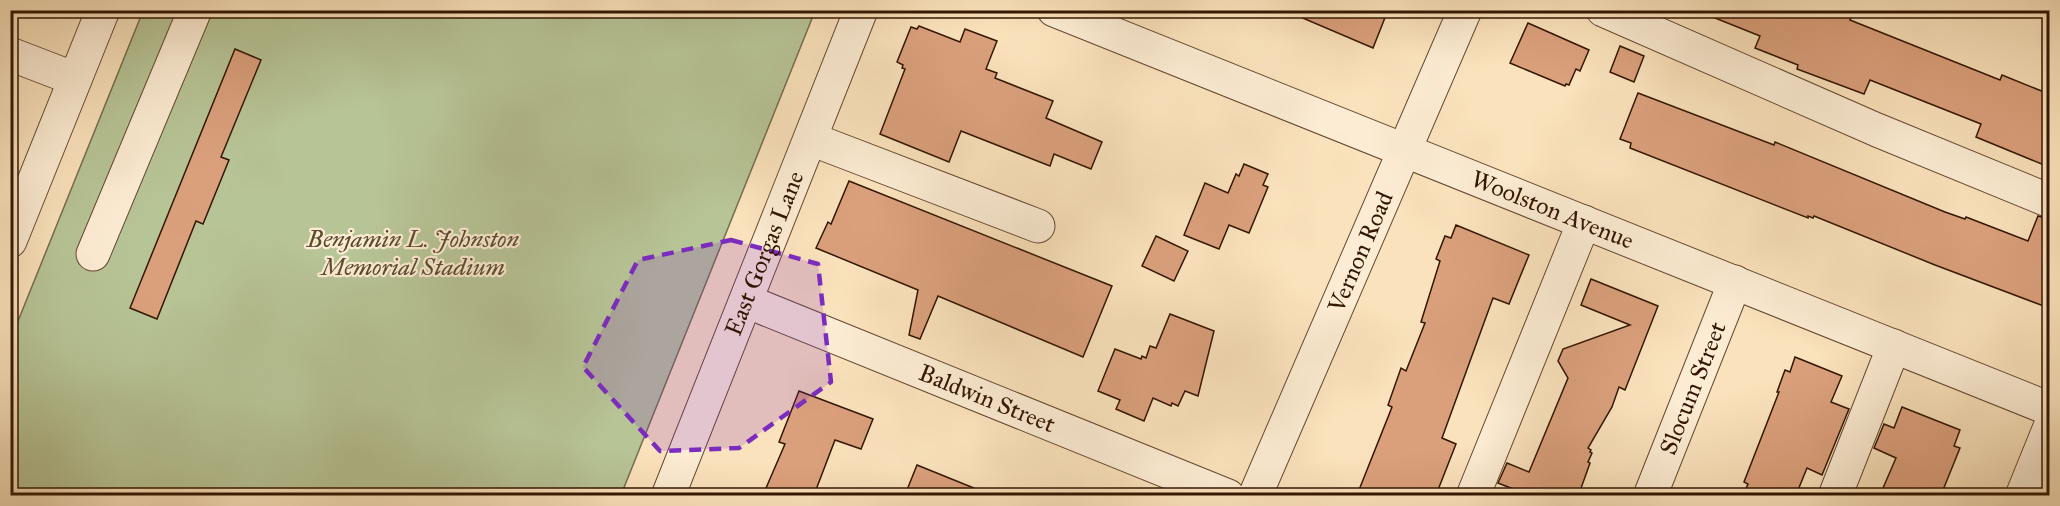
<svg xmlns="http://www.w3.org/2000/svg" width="2060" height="506" font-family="'IM FELL Great Primer',serif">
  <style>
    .green { fill: #b7c496; stroke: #756d4c; stroke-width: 1.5 }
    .building { fill: #daa07c; stroke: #331601; stroke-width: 1.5 }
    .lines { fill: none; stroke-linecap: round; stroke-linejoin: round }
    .minor-casing { stroke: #654930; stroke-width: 35 }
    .minor { stroke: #fcecd3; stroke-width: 33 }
    .marked { fill: #7b2cbf; fill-opacity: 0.2; stroke: #7b2cbf; stroke-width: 4.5; stroke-dasharray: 12 8; stroke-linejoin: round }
    .labels { text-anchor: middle; stroke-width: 4.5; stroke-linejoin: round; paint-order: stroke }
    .street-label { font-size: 24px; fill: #331601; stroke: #fcecd3 }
    .park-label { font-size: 24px; font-style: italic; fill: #5b4a2e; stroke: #fcecd3 }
  </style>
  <rect width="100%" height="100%" fill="#fae2bc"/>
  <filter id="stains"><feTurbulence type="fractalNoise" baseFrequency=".00333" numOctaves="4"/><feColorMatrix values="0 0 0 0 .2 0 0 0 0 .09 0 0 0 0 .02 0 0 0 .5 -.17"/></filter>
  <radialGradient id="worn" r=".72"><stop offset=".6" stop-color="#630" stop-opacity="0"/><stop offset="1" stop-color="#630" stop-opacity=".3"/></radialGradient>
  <path class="green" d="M 143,11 L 815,11 L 621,495 L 11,495 L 10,341 Z"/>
  <g class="building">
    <path d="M 1284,10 L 1388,10 L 1373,48 Z"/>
    <path d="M 1700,10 L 1854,10 L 1850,20 L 2000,80 L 2002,75 L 2049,94 L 2049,151 L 2044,165 L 1976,137 L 1981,124 L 1870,80 L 1864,94 L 1797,69 L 1798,65 L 1755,48 L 1760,36 L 1700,12 Z"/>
    <path d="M 1528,23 L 1589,50 L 1580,71 L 1576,69 L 1569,85 L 1566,84 L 1565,86 L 1510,63 Z"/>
    <path d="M 919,26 L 960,42 L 965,29 L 997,41 L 986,69 L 997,73 L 995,78 L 1053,101 L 1046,118 L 1102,142 L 1091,169 L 1054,154 L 1050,166 L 961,131 L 949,162 L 880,134 L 905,69 L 902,68 L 903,65 L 897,62 L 911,27 L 917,29 Z"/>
    <path d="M 1620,46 L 1644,56 L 1634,82 L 1610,72 Z"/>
    <path d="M 235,49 L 261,60 L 221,157 L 229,160 L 203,224 L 196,221 L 157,319 L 130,308 Z"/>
    <path d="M 1638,93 L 1774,145 L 1775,142 L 1945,212 L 1965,219 L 1966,217 L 2028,241 L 2038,216 L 2049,219 L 2049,308 L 1935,265 L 1814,216 L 1813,218 L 1808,216 L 1808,218 L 1630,148 L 1631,143 L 1620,139 Z"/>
    <path d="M 1244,164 L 1268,174 L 1263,185 L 1268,187 L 1249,233 L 1229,225 L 1219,249 L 1184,235 L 1205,183 L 1228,193 L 1236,174 L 1239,176 Z"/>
    <path d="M 849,181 L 1112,286 L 1083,357 L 938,296 L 920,339 L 909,335 L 918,290 L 816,248 L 828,222 L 831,224 Z"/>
    <path d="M 1456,225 L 1529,255 L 1509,304 L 1493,298 L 1442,438 L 1456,444 L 1436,495 L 1357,495 L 1392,407 L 1388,405 L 1401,368 L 1406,371 L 1425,323 L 1421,322 L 1440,261 L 1436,259 L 1445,236 L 1451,238 Z"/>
    <path d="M 1156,236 L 1188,251 L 1174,281 L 1142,266 Z"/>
    <path d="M 1591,279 L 1658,306 L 1625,390 L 1619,387 L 1612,407 L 1588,448 L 1591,450 L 1590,452 L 1592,453 L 1588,462 L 1590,463 L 1580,491 L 1586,495 L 1520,495 L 1521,492 L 1498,483 L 1507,463 L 1529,472 L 1568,378 L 1558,361 L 1563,349 L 1630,325 L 1581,305 Z"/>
    <path d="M 1170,314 L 1214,331 L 1198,396 L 1185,391 L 1178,406 L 1172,403 L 1171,406 L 1153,398 L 1144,421 L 1116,409 L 1120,400 L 1098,391 L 1115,349 L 1141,359 L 1142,356 L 1146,358 L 1150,346 L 1156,348 Z"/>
    <path d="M 1795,357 L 1842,376 L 1831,402 L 1849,409 L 1822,475 L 1807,468 L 1796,495 L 1743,495 L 1748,484 L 1744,482 L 1779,392 L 1777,392 L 1785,370 L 1790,372 Z"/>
    <path d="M 799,391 L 873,419 L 861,449 L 835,440 L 814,495 L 763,495 L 785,444 L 779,442 Z"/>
    <path d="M 1902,407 L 1960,430 L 1954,446 L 1960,448 L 1941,495 L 1880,495 L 1896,458 L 1874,448 L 1884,424 L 1894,428 Z"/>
    <path d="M 917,465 L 991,495 L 905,495 Z"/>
  </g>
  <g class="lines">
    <defs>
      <g id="minor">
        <path id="s1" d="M 1054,10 L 2050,409"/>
        <path d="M 1603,10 L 1877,130 L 2050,201"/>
        <path d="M 10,54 L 75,79"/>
        <path d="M 811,139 L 1038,226"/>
        <path d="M 10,241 L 103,10"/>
        <path d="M 93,254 L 195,10"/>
        <path id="s2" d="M 746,301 L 1228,496"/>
        <path id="s3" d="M 668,496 L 861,10"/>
        <path id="s4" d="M 1255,496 L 1465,10"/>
        <path d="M 1473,496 L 1584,222"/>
        <path id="s5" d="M 1650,496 L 1735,282"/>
        <path d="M 1835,496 L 1894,346"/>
        <path d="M 2022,496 L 2050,427"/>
      </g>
    </defs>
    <use href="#minor" class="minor-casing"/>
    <use href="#minor" class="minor"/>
  </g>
  <path class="marked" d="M 731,240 L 818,264 L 831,382 L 739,448 L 660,451 L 583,367 L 638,260 Z"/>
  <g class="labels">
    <g class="street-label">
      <text dy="8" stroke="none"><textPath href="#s1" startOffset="537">Woolston Avenue</textPath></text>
      <text dy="8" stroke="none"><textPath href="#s3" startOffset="261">East Gorgas Lane</textPath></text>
      <text dy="8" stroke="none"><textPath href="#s4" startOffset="266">Vernon Road</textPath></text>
      <text dy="8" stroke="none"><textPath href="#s5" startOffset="116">Slocum Street</textPath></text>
      <text dy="8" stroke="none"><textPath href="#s2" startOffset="260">Baldwin Street</textPath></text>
    </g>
    <g class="park-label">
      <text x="413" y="247">Benjamin L. Johnston<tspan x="413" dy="28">Memorial Stadium</tspan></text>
    </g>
  </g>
  <rect width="2060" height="506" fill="none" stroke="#fae2bc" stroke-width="36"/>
  <rect x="12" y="12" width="2036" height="482" fill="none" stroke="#331601" stroke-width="3"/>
  <rect x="18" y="18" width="2024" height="470" fill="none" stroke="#331601" stroke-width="1.5"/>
  <rect width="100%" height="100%" filter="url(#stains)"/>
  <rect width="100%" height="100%" fill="url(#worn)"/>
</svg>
